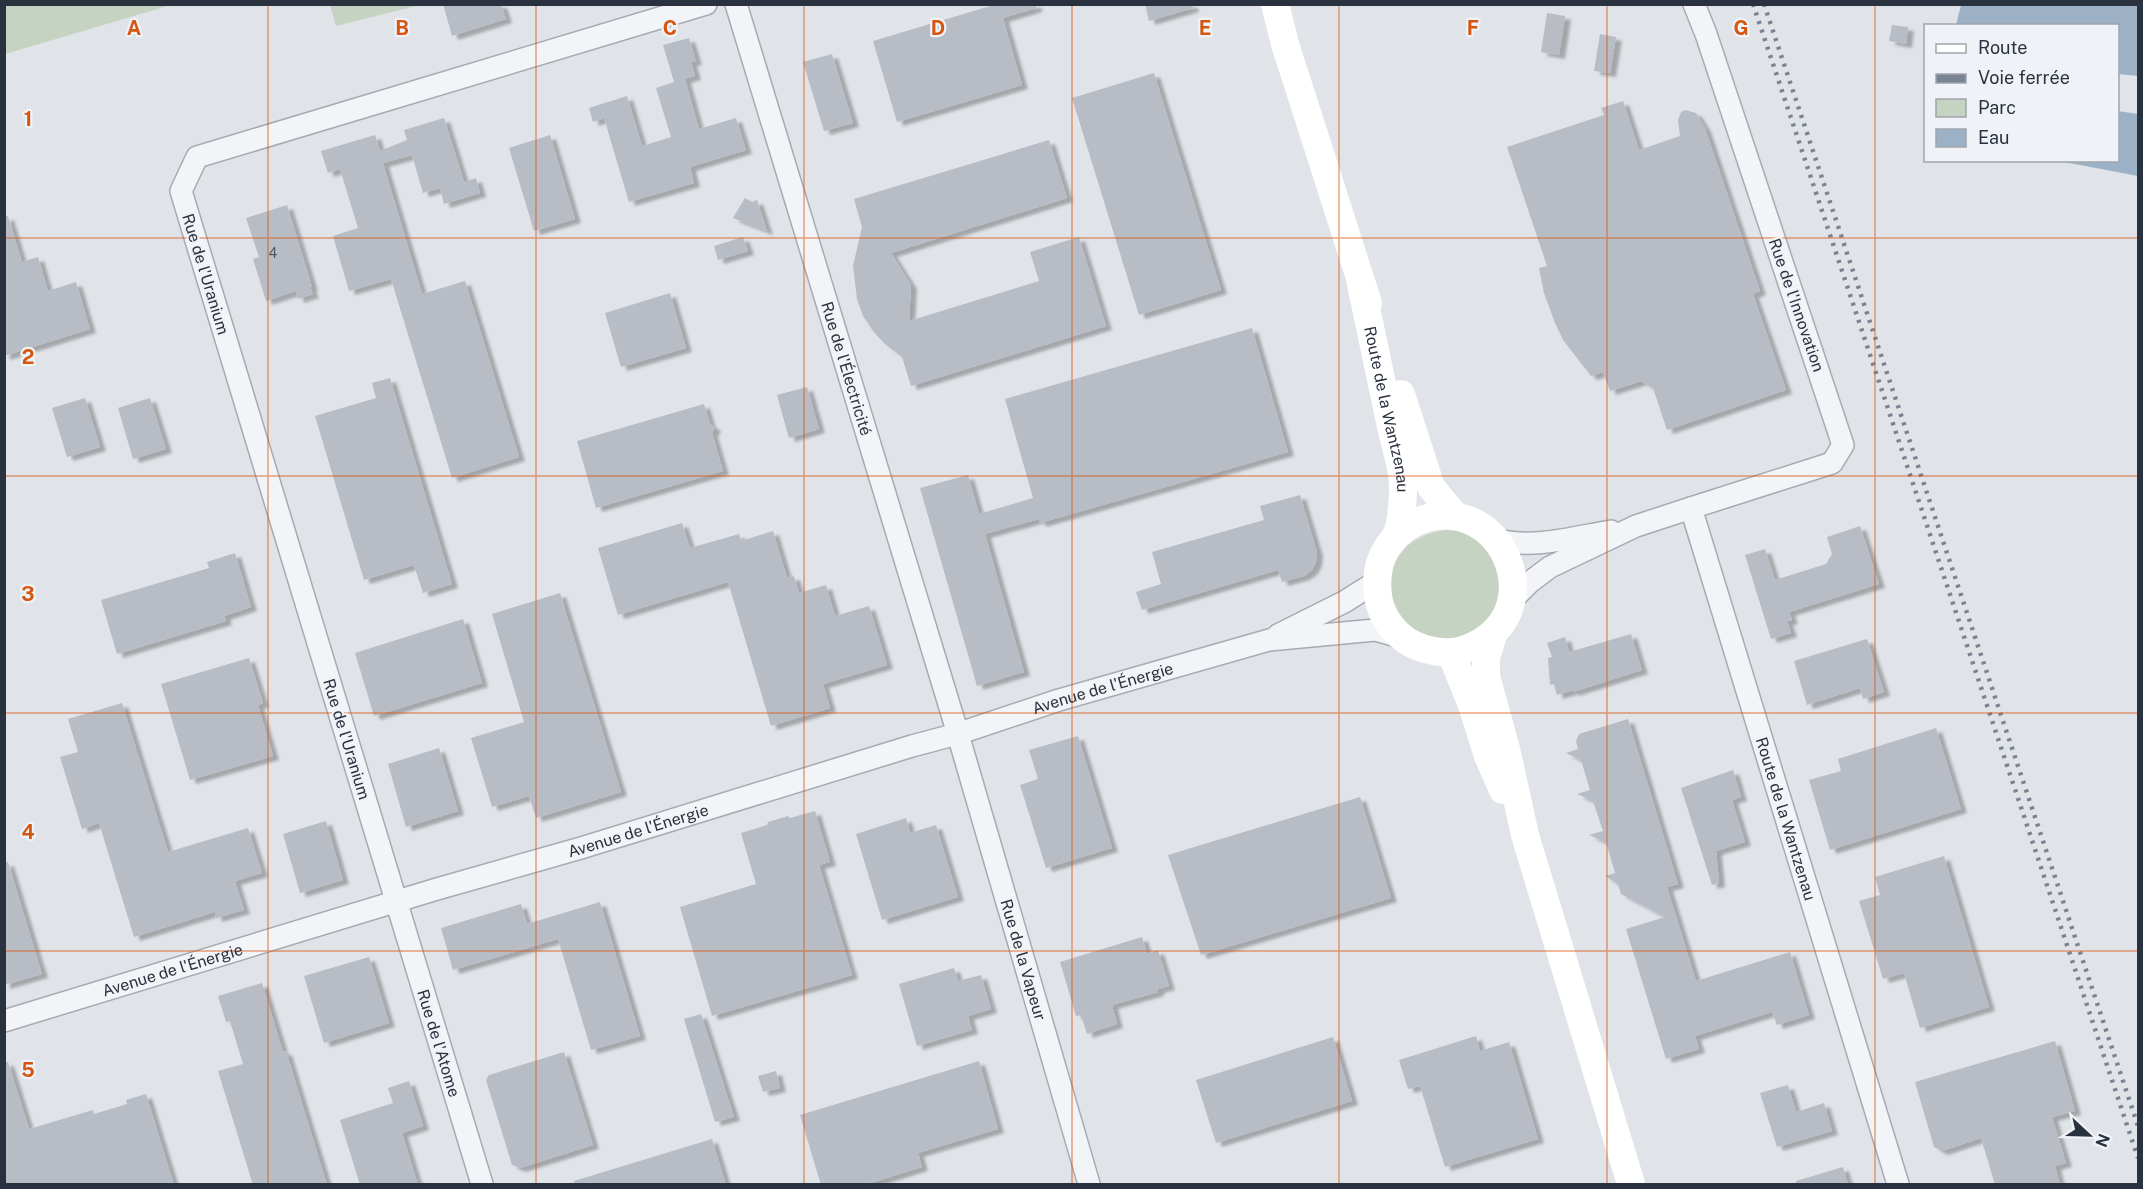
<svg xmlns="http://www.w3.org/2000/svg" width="2143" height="1189" font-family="'Public Sans',sans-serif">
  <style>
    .green { fill: #c6d2c2 }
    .water { fill: #9db1c6 }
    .building { fill: #b8bcc5; filter: url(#shadow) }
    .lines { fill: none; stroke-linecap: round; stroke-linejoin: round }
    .street-casing { stroke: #a6aab2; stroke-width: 24 }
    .street { stroke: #f3f4f7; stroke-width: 21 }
    .secondary { stroke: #fff; stroke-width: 28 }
    .rail { stroke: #7a8391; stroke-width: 4.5; stroke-dasharray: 3 6; stroke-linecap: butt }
    .grid { fill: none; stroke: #d55511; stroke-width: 1.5; stroke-opacity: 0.55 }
    .labels { text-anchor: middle; stroke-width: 4.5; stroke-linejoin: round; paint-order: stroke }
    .number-label { font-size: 14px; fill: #4e5460 }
    .street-label { font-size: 16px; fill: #2a313f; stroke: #eff2f6 }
    .grid-label { font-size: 20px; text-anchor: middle; font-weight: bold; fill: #d55511; stroke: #eff2f6; stroke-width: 4.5; stroke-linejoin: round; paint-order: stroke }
  </style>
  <defs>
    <filter id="shadow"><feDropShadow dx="6" dy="4" stdDeviation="1.5" flood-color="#0004"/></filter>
  </defs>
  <rect width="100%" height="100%" fill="#e0e3e8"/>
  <g class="green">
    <path d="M 5,4 L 171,4 L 171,5 L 5,54 Z"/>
    <path d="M 330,5 L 330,4 L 420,5 L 336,26 Z"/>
    <path d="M 1447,530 L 1462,532 L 1476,539 L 1496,560 L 1501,604 L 1473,638 L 1430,643 C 1420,635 1406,627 1397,617 C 1394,613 1393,605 1392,599 C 1382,560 1410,534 1447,530 Z"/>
  </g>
  <g class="water">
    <path d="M 1961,5 L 2138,5 L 2138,76 L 2118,74 L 2118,26 L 1956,25 Z"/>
    <path d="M 2118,111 L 2138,114 L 2138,176 L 2059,161 L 2118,160 Z"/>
  </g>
  <g class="building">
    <path d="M 443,4 L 501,4 L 506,19 L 452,36 Z"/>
    <path d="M 997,4 L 1036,4 L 1036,8 L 1003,18 L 1022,85 L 897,122 L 873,41 Z"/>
    <path d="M 1145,4 L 1192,4 L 1193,8 L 1149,21 Z"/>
    <path d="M 1547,13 L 1565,16 L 1559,55 L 1541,52 Z"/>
    <path d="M 1892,25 L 1908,27 L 1906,44 L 1889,41 Z"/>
    <path d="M 1600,34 L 1616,37 L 1610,73 L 1594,71 Z"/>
    <path d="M 689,38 L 696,61 L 691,62 L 695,76 L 685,79 L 699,129 L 736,118 L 746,150 L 690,167 L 694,183 L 629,202 L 604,118 L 593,122 L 589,108 L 627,96 L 642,146 L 671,137 L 656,88 L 674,82 L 663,45 Z"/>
    <path d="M 832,54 L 853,123 L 824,131 L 803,62 Z"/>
    <path d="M 1154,73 L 1221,290 L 1139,315 L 1072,98 Z"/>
    <path d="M 1623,101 L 1639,150 L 1680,136 L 1678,120 L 1681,112 L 1685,110 L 1696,113 L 1705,128 L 1760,291 L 1753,294 L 1786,390 L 1667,430 L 1653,388 L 1641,381 L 1610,391 L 1603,372 L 1591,376 L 1563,340 L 1555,323 L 1544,293 L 1539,268 L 1547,266 L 1507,147 L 1604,115 L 1601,108 Z"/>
    <path d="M 444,118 L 464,182 L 476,178 L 480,193 L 444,204 L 440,188 L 423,193 L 412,155 L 383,163 L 422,294 L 465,281 L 519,457 L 452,478 L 391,279 L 349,291 L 333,236 L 358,228 L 340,169 L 328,173 L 321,151 L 375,135 L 380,151 L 407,140 L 404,130 Z"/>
    <path d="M 550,135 L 575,219 L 534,231 L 509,148 Z"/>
    <path d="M 1049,140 L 1067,198 L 891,253 L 911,285 L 909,321 L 1039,281 L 1030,252 L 1079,237 L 1106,326 L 911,386 L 902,357 L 884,343 L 873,331 L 863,316 L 857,299 L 853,266 L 862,227 L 854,199 Z"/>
    <path d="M 745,198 L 752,202 L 757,200 L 767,231 L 733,218 Z"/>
    <path d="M 287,205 L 312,287 L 310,287 L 313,294 L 298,299 L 296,291 L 266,301 L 253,259 L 259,257 L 246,218 Z"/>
    <path d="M 8,216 L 22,262 L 38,257 L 48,291 L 76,282 L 90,329 L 4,356 L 4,217 Z"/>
    <path d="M 743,237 L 748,251 L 718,260 L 714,246 Z"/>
    <path d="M 670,293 L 686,348 L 621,367 L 605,313 Z"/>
    <path d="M 1252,328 L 1288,452 L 1040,523 L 1039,519 L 985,534 L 1024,672 L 977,686 L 920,488 L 968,475 L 979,514 L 1033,498 L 1005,399 Z"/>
    <path d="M 390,378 L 452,584 L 423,593 L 414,565 L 364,580 L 315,416 L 376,398 L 372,383 Z"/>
    <path d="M 807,387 L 819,429 L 789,438 L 777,395 Z"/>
    <path d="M 85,398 L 100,447 L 67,457 L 52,408 Z"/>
    <path d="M 150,398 L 166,449 L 133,459 L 118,408 Z"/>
    <path d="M 704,404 L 710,424 L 715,427 L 712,433 L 723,471 L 596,508 L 577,441 Z"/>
    <path d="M 1300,495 L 1317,552 L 1316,562 L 1312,570 L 1304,576 L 1282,582 L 1278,570 L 1142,610 L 1136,592 L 1161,584 L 1152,552 L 1264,520 L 1260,506 Z"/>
    <path d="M 682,523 L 690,548 L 739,534 L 741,541 L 773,531 L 787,578 L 794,576 L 799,593 L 826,585 L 835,616 L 869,606 L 887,665 L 823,684 L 830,708 L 771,726 L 728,582 L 618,615 L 598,548 Z"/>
    <path d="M 1860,526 L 1879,584 L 1789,612 L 1792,620 L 1787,621 L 1791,633 L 1771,639 L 1745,555 L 1765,549 L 1775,580 L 1826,564 L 1832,554 L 1827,537 Z"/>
    <path d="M 235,553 L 251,607 L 224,616 L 226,621 L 117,654 L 101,600 L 209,568 L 207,562 Z"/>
    <path d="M 560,593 L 621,792 L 536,818 L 529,796 L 492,807 L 471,738 L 524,722 L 492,614 Z"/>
    <path d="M 463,619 L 482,683 L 374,716 L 355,653 Z"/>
    <path d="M 1631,634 L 1642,670 L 1573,692 L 1573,690 L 1557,695 L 1554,684 L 1550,685 L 1548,658 L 1552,657 L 1547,643 L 1565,637 L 1569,652 Z"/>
    <path d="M 1867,639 L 1884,692 L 1863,699 L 1860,688 L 1807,705 L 1794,661 Z"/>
    <path d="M 249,658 L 263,703 L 258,705 L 273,756 L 190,780 L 161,684 Z"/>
    <path d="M 122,703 L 168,852 L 248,828 L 262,873 L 235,881 L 244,910 L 216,918 L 215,912 L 134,937 L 99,823 L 82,829 L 60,757 L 78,752 L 68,719 Z"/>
    <path d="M 1628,719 L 1678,884 L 1667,887 L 1696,981 L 1790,952 L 1809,1015 L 1777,1025 L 1772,1012 L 1695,1036 L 1699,1049 L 1666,1059 L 1626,929 L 1665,917 L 1621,894 L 1618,884 L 1605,876 L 1615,873 L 1606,842 L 1589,835 L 1603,831 L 1593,801 L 1577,794 L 1590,790 L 1581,760 L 1566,753 L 1578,749 L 1576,741 L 1579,734 Z"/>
    <path d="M 1936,728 L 1961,809 L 1830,850 L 1809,780 L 1841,771 L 1838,759 Z"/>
    <path d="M 1078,736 L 1112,848 L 1046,868 L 1020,785 L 1038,779 L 1029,750 Z"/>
    <path d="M 439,748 L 458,811 L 406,827 L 388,764 Z"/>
    <path d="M 1733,770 L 1741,797 L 1732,800 L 1745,842 L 1716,851 L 1719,883 L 1712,885 L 1681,788 Z"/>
    <path d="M 1360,797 L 1391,898 L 1201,955 L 1168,855 Z"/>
    <path d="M 815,811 L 830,862 L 819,865 L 852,975 L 712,1016 L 680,907 L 756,884 L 741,833 L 767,825 L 768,822 L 788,816 L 790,818 Z"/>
    <path d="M 906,818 L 910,833 L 936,825 L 958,897 L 882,920 L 856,834 Z"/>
    <path d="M 326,821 L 343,880 L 300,893 L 283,834 Z"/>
    <path d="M 1944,856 L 1989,1007 L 1920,1028 L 1904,973 L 1883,979 L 1859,901 L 1880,895 L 1875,877 Z"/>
    <path d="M 8,862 L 42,974 L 4,985 L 4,863 Z"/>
    <path d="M 600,902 L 640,1036 L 591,1050 L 558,939 L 453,970 L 441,928 L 521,904 L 527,924 Z"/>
    <path d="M 1142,937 L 1147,954 L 1158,950 L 1169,986 L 1158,989 L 1158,992 L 1112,1005 L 1117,1024 L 1087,1034 L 1081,1015 L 1076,1016 L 1060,962 Z"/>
    <path d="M 369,957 L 389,1023 L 324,1043 L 304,976 Z"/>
    <path d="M 954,968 L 958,981 L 981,975 L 991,1009 L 968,1016 L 972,1030 L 917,1046 L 899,984 Z"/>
    <path d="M 262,983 L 283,1052 L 286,1051 L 327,1185 L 253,1185 L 218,1071 L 243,1064 L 230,1021 L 226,1022 L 218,996 Z"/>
    <path d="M 701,1014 L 734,1117 L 715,1122 L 684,1019 Z"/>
    <path d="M 1476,1036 L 1480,1051 L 1509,1042 L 1538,1139 L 1445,1167 L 1420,1086 L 1408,1089 L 1399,1060 Z"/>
    <path d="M 1333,1037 L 1352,1101 L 1216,1143 L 1196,1080 Z"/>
    <path d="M 2055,1041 L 2075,1111 L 2052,1117 L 2066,1163 L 2055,1166 L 2060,1185 L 1995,1185 L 1981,1138 L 1942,1151 L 1934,1147 L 1915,1082 Z"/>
    <path d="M 564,1052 L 593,1145 L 520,1168 L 512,1165 L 486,1080 L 489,1075 Z"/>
    <path d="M 979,1061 L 998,1129 L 918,1153 L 922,1167 L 864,1185 L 821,1185 L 800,1115 Z"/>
    <path d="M 4,1062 L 8,1062 L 29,1129 L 93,1110 L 94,1114 L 127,1104 L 126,1100 L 146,1094 L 174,1185 L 4,1185 Z"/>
    <path d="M 776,1071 L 780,1088 L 763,1092 L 758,1076 Z"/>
    <path d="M 409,1081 L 423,1126 L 402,1133 L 418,1185 L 360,1185 L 340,1120 L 393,1103 L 388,1088 Z"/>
    <path d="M 1788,1085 L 1796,1112 L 1824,1103 L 1832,1131 L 1777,1147 L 1760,1093 Z"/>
    <path d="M 712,1139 L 726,1185 L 575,1185 L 574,1181 Z"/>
    <path d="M 1843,1167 L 1848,1185 L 1796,1185 L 1796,1181 Z"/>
  </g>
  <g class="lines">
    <defs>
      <g id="street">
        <path id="s1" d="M 736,4 L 955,724 L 1089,1184"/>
        <path d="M 1691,508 L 1832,463 L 1843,445 L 1706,34 L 1694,4"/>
        <path d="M 1498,540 C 1535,549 1574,537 1611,531"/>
        <path id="s2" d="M 1511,601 L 1530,582 L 1550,567 L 1636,526 L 1691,508 L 1898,1184"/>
        <path d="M 1278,635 L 1344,602 L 1376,582"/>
        <path id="s3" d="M 4,1021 L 437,889 L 581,848 L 912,746 L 957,734 L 1059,700 L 1269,640 L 1375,630 L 1400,637"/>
        <path d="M 482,1184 L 181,191 L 197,157 L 706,4"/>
      </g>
    </defs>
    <use href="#street" class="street-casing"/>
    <use href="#street" class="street"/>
    <g class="secondary">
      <path d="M 1275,4 L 1285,44 L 1368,303"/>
      <path id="s4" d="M 1361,284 C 1371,330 1380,376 1390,422 C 1395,445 1404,470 1403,493 C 1402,506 1402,522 1397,533 C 1395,539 1390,543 1387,548 C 1377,563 1376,579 1378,596 C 1381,619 1399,641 1422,648 C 1440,654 1458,654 1475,645 C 1553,607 1499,487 1416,522 C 1409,525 1403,530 1397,535"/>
      <path d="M 1401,394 L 1431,487 L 1455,516"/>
      <path d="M 1494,632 L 1486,658 L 1486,676 L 1506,749 L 1525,835 L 1631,1184"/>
      <path d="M 1451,653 L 1472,705 L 1488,756 L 1503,790"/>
    </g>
    <g class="rail">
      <path d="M 1753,4 L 2138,1158"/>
      <path d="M 1764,4 L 2138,1126"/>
    </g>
  </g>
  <path class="grid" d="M 268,4 L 268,1184M 536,4 L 536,1184M 804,4 L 804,1184M 1072,4 L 1072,1184M 1339,4 L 1339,1184M 1607,4 L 1607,1184M 1875,4 L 1875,1184M 4,238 L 2138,238M 4,476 L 2138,476M 4,713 L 2138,713M 4,951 L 2138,951"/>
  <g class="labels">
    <g class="number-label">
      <text x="273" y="258">4</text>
    </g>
    <g class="street-label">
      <text transform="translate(206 274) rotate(73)" y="6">Rue de l'Uranium</text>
      <text transform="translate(1797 305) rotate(71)" y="6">Rue de l'Innovation</text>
      <text dy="6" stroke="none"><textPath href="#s1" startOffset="381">Rue de l'Électricité</textPath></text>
      <text dy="6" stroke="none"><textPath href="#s4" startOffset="128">Route de la Wantzenau</textPath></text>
      <text dy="6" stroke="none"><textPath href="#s3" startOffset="1148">Avenue de l'Énergie</textPath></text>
      <text transform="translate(347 739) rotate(73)" y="6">Rue de l'Uranium</text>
      <text dy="6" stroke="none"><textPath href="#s2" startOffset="530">Route de la Wantzenau</textPath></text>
      <text dy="6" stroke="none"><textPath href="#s3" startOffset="662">Avenue de l'Énergie</textPath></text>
      <text dy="6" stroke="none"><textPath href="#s1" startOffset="998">Rue de la Vapeur</textPath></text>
      <text dy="6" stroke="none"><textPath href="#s3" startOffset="176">Avenue de l'Énergie</textPath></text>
      <text transform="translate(439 1043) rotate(73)" y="6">Rue de l'Atome</text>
    </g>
  </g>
  <g class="grid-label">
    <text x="134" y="35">A</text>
    <text x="402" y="35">B</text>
    <text x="670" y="35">C</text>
    <text x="938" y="35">D</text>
    <text x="1205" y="35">E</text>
    <text x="1473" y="35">F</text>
    <text x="1741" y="35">G</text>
    <text x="28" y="126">1</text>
    <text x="28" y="364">2</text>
    <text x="28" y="601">3</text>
    <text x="28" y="839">4</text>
    <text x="28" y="1077">5</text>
  </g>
  <rect width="2143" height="1189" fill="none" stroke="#2a313f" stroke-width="12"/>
  <rect x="1924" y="24" width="195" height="138" fill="#eff2f6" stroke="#a0a5ad" stroke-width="1.5"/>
  <rect x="1936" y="44" width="30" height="9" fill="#ffffff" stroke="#a0a5ad" stroke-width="1.5"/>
  <text x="1978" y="54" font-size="18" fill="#2a313f">Route</text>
  <rect x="1936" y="74" width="30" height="9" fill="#7a8391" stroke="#a0a5ad" stroke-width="1.5"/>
  <text x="1978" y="84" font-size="18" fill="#2a313f">Voie ferrée</text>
  <rect x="1936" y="99" width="30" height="18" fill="#c6d2c2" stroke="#a0a5ad" stroke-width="1.5"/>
  <text x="1978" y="114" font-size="18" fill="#2a313f">Parc</text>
  <rect x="1936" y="129" width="30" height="18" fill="#9db1c6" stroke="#a0a5ad" stroke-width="1.5"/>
  <text x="1978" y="144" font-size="18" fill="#2a313f">Eau</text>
  <g transform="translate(2089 1135) rotate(112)" stroke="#eff2f6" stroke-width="4.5" paint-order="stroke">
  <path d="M0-4.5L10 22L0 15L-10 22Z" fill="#2a313f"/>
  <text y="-9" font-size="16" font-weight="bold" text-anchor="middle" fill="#2a313f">N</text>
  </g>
</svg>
